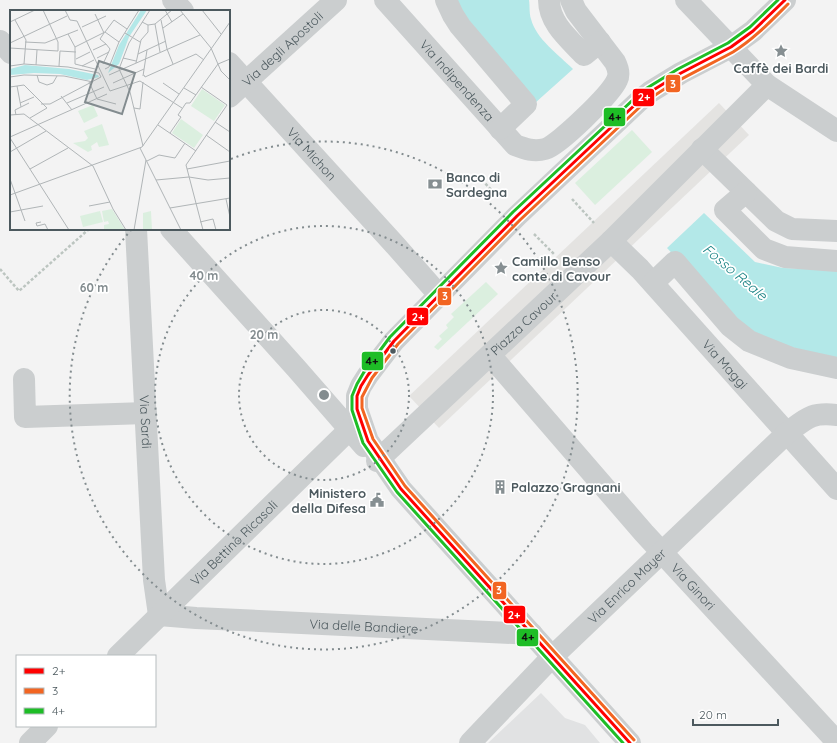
<svg xmlns="http://www.w3.org/2000/svg" width="837" height="743" font-family="Quicksand,sans-serif">
  <style>
    .commercial { fill: #e4e3e1 }
    .education { fill: #e1e2e3 }
    .green { fill: #dbefdf }
    .water { fill: #b3e8e8 }
    .lines { fill: none; stroke-linecap: round; stroke-linejoin: round }
    .path { stroke: #bcc5c0; stroke-width: 2.5; stroke-dasharray: 3 2; stroke-linecap: butt }
    .minor { stroke: #cbcecf; stroke-width: 22 }
    .bus-1-casing { stroke: #fff; stroke-width: 6 }
    .bus-2-casing { stroke: #fff; stroke-width: 6 }
    .bus-3-casing { stroke: #fff; stroke-width: 6 }
    .bus-1 { stroke: #f00; stroke-width: 3 }
    .bus-2 { stroke: #f26522; stroke-width: 3 }
    .bus-3 { stroke: #1ebd26; stroke-width: 3 }
    .ring { fill: none; stroke: #838c8f; stroke-width: 2; stroke-dasharray: 2 4 }
    .bus-dot { fill: #4c595e; stroke: #fff; stroke-width: 1.5 }
    .labels { text-anchor: middle; stroke-width: 3.5; stroke-linejoin: round; paint-order: stroke }
    .street-label { font-size: 13px; fill: #4c595e; stroke: #fff }
    .poi-label { font-size: 13px; font-weight: bold; fill: #4c595e; stroke: #fff; text-anchor: start }
    .water-label { font-size: 14px; font-style: italic; fill: #1a8384; stroke: #fff }
    .inset-road { fill: none; stroke: #b0b5b7; stroke-width: 1 }
    .view { fill: #838c8f; fill-opacity: 0.15; stroke: #838c8f; stroke-width: 2 }
    .inset-edge { fill: none; stroke: #4c595e; stroke-width: 2 }
    .centre { fill: #838c8f; stroke: #fff; stroke-width: 2 }
    .ring-label { font-size: 12px; text-anchor: middle; font-weight: bold; fill: #838c8f; stroke: #fff; stroke-width: 3.5; stroke-linejoin: round; paint-order: stroke }
    .line-badge { stroke: #fff; stroke-width: 1.5 }
    .badge-label { font-size: 11px; text-anchor: middle; font-weight: bold; fill: #fff }
    .pale-badge-label { font-size: 11px; text-anchor: middle; font-weight: bold; fill: #111 }
  </style>
  <rect width="100%" height="100%" fill="#f3f3f3"/>
  <path class="commercial" d="M 719,103 L 749,135 L 439,428 L 409,396 Z"/>
  <path class="education" d="M 541,693 L 565,718 L 585,725 L 600,743 L 488,743 Z"/>
  <g class="green">
    <path d="M 632,130 L 652,152 L 595,205 L 575,183 Z"/>
    <path d="M 486,282 L 498,294 L 438,350 L 434,347 L 442,339 L 439,336 L 448,328 L 446,325 L 454,317 L 451,314 Z"/>
  </g>
  <g class="water">
    <path d="M 452,0 L 529,0 C 530,6 529,13 531,19 C 536,39 559,55 573,69 L 535,103 Z"/>
    <path d="M 704,213 L 755,262 L 783,268 L 837,270 L 837,361 L 749,334 L 667,248 Z"/>
  </g>
  <g class="lines">
    <g class="path">
      <path d="M 482,180 L 499,198"/>
      <path d="M 572,199 L 594,223"/>
      <path d="M 534,234 L 555,255"/>
      <path d="M 0,269 L 19,291 L 89,229"/>
    </g>
    <g class="minor">
      <path d="M 173,0 L 183,11"/>
      <path id="s1" d="M 385,0 L 515,145 C 525,149 534,152 545,149 C 559,145 611,94 617,80 C 620,74 618,68 615,62 L 576,11 L 571,0"/>
      <path d="M 446,0 L 453,15 L 460,26 L 526,104 L 500,129"/>
      <path d="M 549,0 C 549,23 569,39 584,55 L 600,42"/>
      <path d="M 686,0 L 767,85"/>
      <path d="M 0,41 L 11,53"/>
      <path id="s2" d="M 229,63 L 395,245 L 439,295"/>
      <path id="s3" d="M 229,97 L 336,0"/>
      <path d="M 702,149 L 776,221 L 792,229 L 837,231"/>
      <path d="M 746,192 L 725,210 L 764,249 L 785,257 L 837,261"/>
      <path id="s4" d="M 136,229 L 154,580 L 159,615 L 196,618 L 532,634"/>
      <path d="M 171,229 L 296,368 L 364,446"/>
      <path id="s5" d="M 611,241 L 640,269 L 837,489"/>
      <path d="M 653,283 L 675,262 L 730,326 L 749,341 L 791,358 L 837,368"/>
      <path id="s6" d="M 490,355 L 644,533 L 837,742"/>
      <path d="M 24,379 L 25,417 L 146,413"/>
      <path id="s7" d="M 377,461 L 611,241 L 767,85 L 837,131"/>
      <path id="s8" d="M 118,656 L 350,429"/>
      <path d="M 30,743 L 47,726"/>
      <path id="s9" d="M 470,743 L 552,657 L 787,433 C 807,418 811,412 837,415"/>
      <path d="M 630,743 L 401,489 L 368,441 L 357,409 L 357,396 L 361,386 L 368,375 L 394,341 L 517,216 L 639,101 L 650,92 L 681,73 L 731,47 L 753,31 L 785,0"/>
    </g>
    <defs>
      <path id="bus-1" d="M 630,743 L 401,489 L 368,441 L 357,409 L 357,396 L 361,386 L 368,375 L 394,341 L 517,216 L 639,101 L 650,92 L 681,73 L 731,47 L 753,31 L 785,0"/>
      <path id="bus-2" d="M 634,740 L 405,486 L 373,439 L 362,408 L 362,397 L 372,378 L 398,344 L 520,220 L 642,105 C 670,82 702,69 733,52 C 754,39 771,21 788,4"/>
      <path id="bus-3" d="M 623,743 L 397,492 L 363,443 L 352,410 L 352,396 L 357,384 L 364,372 L 390,337 L 513,212 L 636,97 L 647,88 L 678,69 L 728,43 L 750,27 L 778,0"/>
    </defs>
    <use href="#bus-1" class="bus-1-casing"/>
    <use href="#bus-2" class="bus-2-casing"/>
    <use href="#bus-3" class="bus-3-casing"/>
    <use href="#bus-1" class="bus-1"/>
    <use href="#bus-2" class="bus-2"/>
    <use href="#bus-3" class="bus-3"/>
  </g>
  <g class="ring">
    <circle cx="324" cy="395" r="85"/>
    <circle cx="324" cy="395" r="169"/>
    <path d="M231 159A254 254 0 1 1 131 230"/>
  </g>
  <defs>
    <symbol id="sight-bare" viewBox="-9 -9 18 18"><path d="M0-6L1.8-2.2L6-1.7L2.9 1.2L3.7 5.4L0 3.3L-3.7 5.4L-2.9 1.2L-6-1.7L-1.8-2.2Z" fill="#868f92" stroke="#fff" stroke-width="2.5" paint-order="stroke"/></symbol>
    <symbol id="bank-bare" viewBox="-9 -9 18 18"><path d="M-6-4H6V4H-6ZM0-2.3a2.3 2.3 0 1 0 0 4.6a2.3 2.3 0 1 0 0-4.6Z" fill="#868f92" stroke="#fff" stroke-width="2.5" paint-order="stroke"/></symbol>
    <symbol id="building-bare" viewBox="-9 -9 18 18"><path d="M-4-6H4V6H1V3H-1V6H-4ZM-2.5-4.3h1.7v1.8h-1.7ZM.8-4.3h1.7v1.8H.8ZM-2.5-1h1.7V.8h-1.7ZM.8-1h1.7V.8H.8Z" fill="#868f92" stroke="#fff" stroke-width="2.5" paint-order="stroke"/></symbol>
    <symbol id="civic-bare" viewBox="-9 -9 18 18"><path d="M-.6-6.5H3V-4.5H.6V-3L4-1V1h2V6H-6V1h2V-1L-.6-3ZM-1.2 2.5V6h2.4V2.5Z" fill="#868f92" stroke="#fff" stroke-width="2.5" paint-order="stroke"/></symbol>
  </defs>
  <g fill-rule="evenodd">
    <use href="#sight-bare" x="771" y="41" width="20" height="20"/>
    <use href="#bank-bare" x="425" y="174" width="20" height="20"/>
    <use href="#sight-bare" x="491" y="258" width="20" height="20"/>
    <use href="#building-bare" x="490" y="477" width="20" height="20"/>
    <use href="#civic-bare" x="367" y="490" width="20" height="20"/>
  </g>
  <circle class="bus-dot" cx="393" cy="351" r="3.5"/>
  <g class="labels">
    <g class="street-label">
      <text dy="5" stroke="none"><textPath href="#s3" startOffset="72">Via degli Apostoli</textPath></text>
      <text dy="5" stroke="none"><textPath href="#s1" startOffset="108">Via Indipendenza</textPath></text>
      <text dy="5" stroke="none"><textPath href="#s2" startOffset="123">Via Michon</textPath></text>
      <text dy="5" stroke="none"><textPath href="#s7" startOffset="201">Piazza Cavour</textPath></text>
      <text dy="5" stroke="none"><textPath href="#s5" startOffset="168">Via Maggi</textPath></text>
      <text dy="5" stroke="none"><textPath href="#s4" startOffset="193">Via Sardi</textPath></text>
      <text dy="5" stroke="none"><textPath href="#s8" startOffset="162">Via Bettino Ricasoli</textPath></text>
      <text dy="5" stroke="none"><textPath href="#s9" startOffset="222">Via Enrico Mayer</textPath></text>
      <text dy="5" stroke="none"><textPath href="#s6" startOffset="308">Via Ginori</textPath></text>
      <text dy="5" stroke="none"><textPath href="#s4" startOffset="592">Via delle Bandiere</textPath></text>
    </g>
    <g class="poi-label">
      <text x="781" y="73" text-anchor="middle">Caffè dei Bardi</text>
      <text x="446" y="182">Banco di<tspan x="446" dy="15">Sardegna</tspan></text>
      <text x="512" y="266">Camillo Benso<tspan x="512" dy="15">conte di Cavour</tspan></text>
      <text x="511" y="492">Palazzo Gragnani</text>
      <text x="366" y="498" text-anchor="end">Ministero<tspan x="366" dy="15">della Difesa</tspan></text>
    </g>
    <g class="water-label">
      <text transform="translate(735 272) rotate(40)" y="5">Fosso Reale</text>
    </g>
  </g>
  <g transform="translate(10 10)">
    <rect width="220" height="220" fill="#f3f3f3"/>
    <path d="M 192,79 L 215,95 L 204,111 L 181,96 ZM 83,95 L 88,106 L 74,113 L 68,101 ZM 171,109 L 193,125 L 184,138 L 162,123 ZM 92,114 L 99,135 L 89,137 L 87,132 L 81,136 L 82,140 L 78,142 L 63,133 L 75,131 L 78,128 L 74,121 ZM 102,199 L 115,220 L 94,220 L 94,215 L 99,214 L 98,211 L 94,212 L 92,201 ZM 90,201 L 93,212 L 73,217 L 70,206 ZM 141,201 L 142,220 L 133,220 L 133,203 Z" fill="#dbefdf"/>
    <path d="M 131,0 L 137,0 L 119,27 L 109,54 L 98,63 L 109,35 ZM 15,55 L 59,59 L 88,65 L 89,67 L 77,70 L 50,64 L 24,63 L 0,65 L 0,59 Z" fill="#b3e8e8"/>
    <path class="inset-road" d="M 55,0 L 60,10 L 67,11M 155,0 L 162,12M 170,0 L 201,38 L 211,61 L 220,70M 192,0 L 211,24M 85,4 L 94,23 L 90,29M 5,10 L 16,30 L 14,54M 151,10 L 157,39 L 163,54M 67,11 L 100,81 L 130,71 L 172,98M 0,12 L 25,0M 132,12 L 138,15 L 145,14 L 162,0M 145,14 L 150,42M 72,17 L 96,6M 153,18 L 173,4M 95,22 L 109,32M 115,23 L 130,32M 58,24 L 65,37 L 65,54 L 85,59M 15,32 L 35,33 L 68,20M 0,33 L 57,6M 65,37 L 95,22 L 104,10 L 117,19M 0,38 L 48,41 L 48,32 L 33,0M 83,40 L 96,34 L 90,29M 128,44 L 156,31M 87,48 L 99,42M 113,48 L 126,51M 66,49 L 80,42M 126,53 L 131,30 L 138,22 L 138,15M 93,54 L 100,39 L 96,34M 26,55 L 27,40M 0,56 L 14,54 L 58,57 L 89,63 L 91,67 L 40,94 L 31,94M 49,56 L 50,41 L 66,42M 72,56 L 84,50M 95,59 L 99,57 L 109,32 L 129,0M 27,65 L 29,72 L 37,75 L 43,73 L 47,66M 99,65 L 190,25M 134,65 L 135,67 L 186,44 L 194,50M 133,66 L 137,40M 0,67 L 14,65 L 54,66 L 83,72M 79,72 L 87,89M 103,73 L 134,59M 153,73 L 169,84M 7,76 L 11,97M 0,77 L 14,75 L 37,98M 191,77 L 217,95 L 176,155 L 193,220M 174,78 L 186,85M 51,86 L 62,100M 87,89 L 106,94M 10,93 L 24,87M 57,93 L 94,77M 124,98 L 130,99 L 133,72M 0,105 L 14,104 L 83,156M 6,105 L 5,100 L 19,93M 20,108 L 37,98M 205,112 L 220,122M 148,115 L 186,141M 160,123 L 171,107 L 168,105 L 176,93 L 180,93 L 208,54 L 220,49M 196,125 L 220,142M 0,127 L 97,84M 0,128 L 59,220M 133,136 L 120,82 L 109,59 L 119,33 L 140,0M 130,138 L 171,220M 0,142 L 36,121M 137,151 L 149,145 L 165,148 L 175,133M 83,156 L 103,199 L 116,220M 20,159 L 58,138M 177,159 L 220,151M 0,169 L 15,211M 146,170 L 179,167 L 198,170 L 220,168M 0,185 L 132,137 L 220,12M 216,189 L 220,207M 79,196 L 100,192M 160,198 L 220,188M 0,202 L 33,196M 31,212 L 26,213 L 27,216 L 35,214 L 38,220M 190,212 L 203,209 L 206,220M 124,220 L 136,150"/>
    <path class="view" d="M 89,51 L 125,63 L 112,104 L 75,92 Z"/>
    <rect width="220" height="220" class="inset-edge"/>
  </g>
  <circle cx="324" cy="395" r="6" class="centre"/>
  <g class="ring-label">
    <text x="204" y="280">40 m</text>
    <text x="94" y="292">60 m</text>
    <text x="264" y="339">20 m</text>
  </g>
  <g class="line-badge">
    <rect x="665" y="74" width="16" height="19" rx="4" fill="#f26522"/>
    <rect x="632" y="88" width="23" height="19" rx="4" fill="#f00"/>
    <rect x="603" y="107" width="23" height="20" rx="4" fill="#1ebd26"/>
    <rect x="437" y="287" width="15" height="19" rx="4" fill="#f26522"/>
    <rect x="406" y="307" width="23" height="19" rx="4" fill="#f00"/>
    <rect x="361" y="351" width="23" height="20" rx="4" fill="#1ebd26"/>
    <rect x="492" y="581" width="15" height="19" rx="4" fill="#f26522"/>
    <rect x="503" y="605" width="23" height="19" rx="4" fill="#f00"/>
    <rect x="516" y="628" width="23" height="19" rx="4" fill="#1ebd26"/>
  </g>
  <g class="badge-label">
    <text x="673" y="88">3</text>
    <text x="644" y="101">2+</text>
    <text x="445" y="300">3</text>
    <text x="418" y="321">2+</text>
    <text x="499" y="594">3</text>
    <text x="514" y="619">2+</text>
  </g>
  <g class="pale-badge-label">
    <text x="615" y="121">4+</text>
    <text x="372" y="365">4+</text>
    <text x="528" y="641">4+</text>
  </g>
  <rect x="16" y="655" width="140" height="72" fill="#ffffff" stroke="#b7bdbf"/>
  <rect x="24" y="668" width="20" height="6" fill="#ff0000" stroke="#b7bdbf"/>
  <text x="52" y="675" font-size="12" fill="#4c595e">2+</text>
  <rect x="24" y="688" width="20" height="6" fill="#f26522" stroke="#b7bdbf"/>
  <text x="52" y="695" font-size="12" fill="#4c595e">3</text>
  <rect x="24" y="708" width="20" height="6" fill="#1ebd26" stroke="#b7bdbf"/>
  <text x="52" y="715" font-size="12" fill="#4c595e">4+</text>
  <path d="M693 719v6h85v-6" fill="none" stroke="#4c595e" stroke-width="2"/>
  <text x="699" y="719" font-size="12" fill="#4c595e" stroke="#ffffff" stroke-width="3" paint-order="stroke">20 m</text>
</svg>
